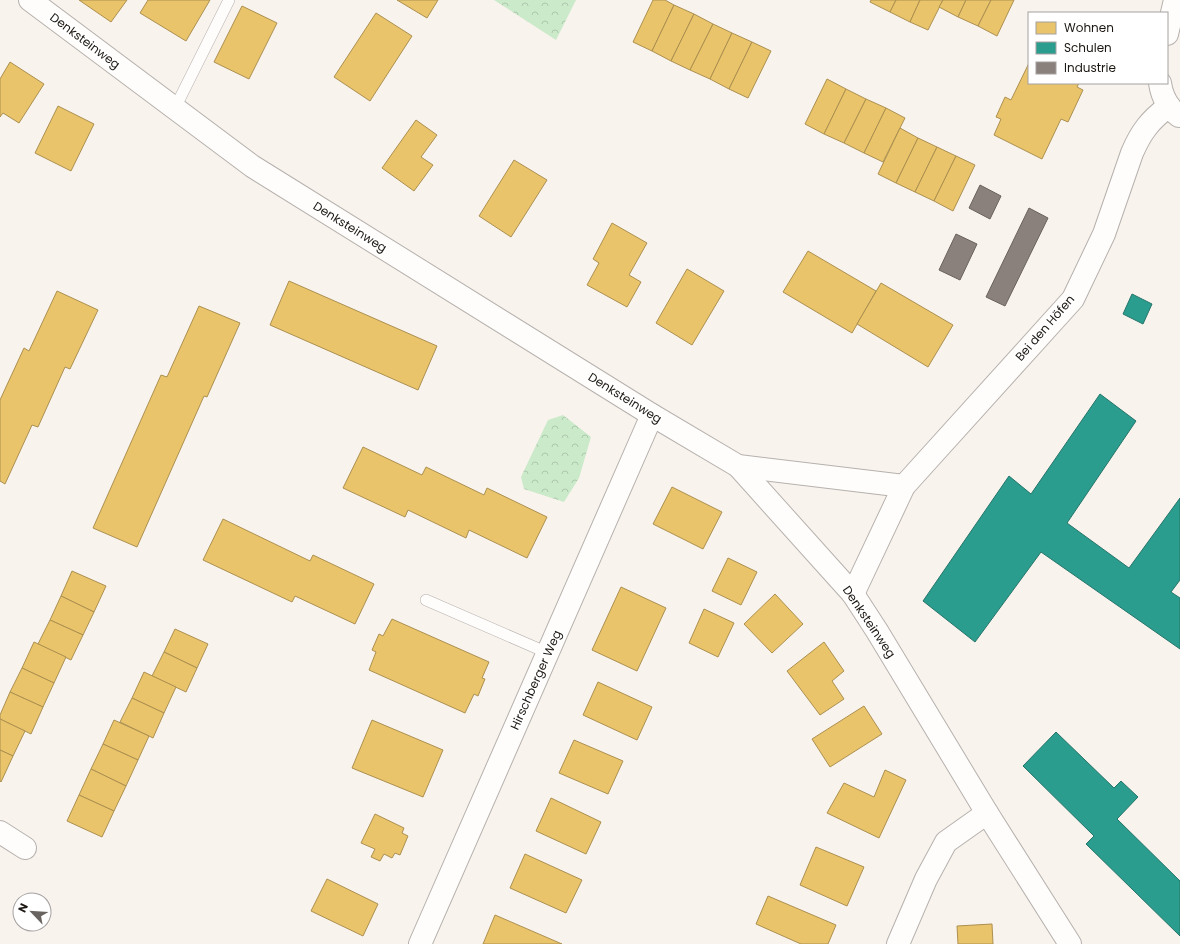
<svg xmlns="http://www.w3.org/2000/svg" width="1180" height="944" font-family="Poppins,sans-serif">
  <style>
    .park { fill: url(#park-crowns) }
    .homes { fill: #e9c46a; stroke: #ac9050 }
    .schools { fill: #2a9d8f; stroke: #26756a }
    .industry { fill: #8a817c; stroke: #69615c }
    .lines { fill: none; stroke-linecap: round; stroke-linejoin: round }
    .service-casing { stroke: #b6b1ac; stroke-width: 12 }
    .minor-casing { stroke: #b6b1ac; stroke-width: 24 }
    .service { stroke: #fefdfc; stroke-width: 11 }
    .minor { stroke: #fefdfc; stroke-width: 22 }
    .labels { text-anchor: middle; stroke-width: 4; stroke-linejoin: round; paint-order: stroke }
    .street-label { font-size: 12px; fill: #1c1712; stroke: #fff }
  </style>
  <defs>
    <pattern id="park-crowns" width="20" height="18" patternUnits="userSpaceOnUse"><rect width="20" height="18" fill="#caeac9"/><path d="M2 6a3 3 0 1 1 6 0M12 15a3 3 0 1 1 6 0" fill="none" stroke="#adc8ac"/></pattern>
  </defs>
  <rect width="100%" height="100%" fill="#f9f3ee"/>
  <g class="park">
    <path d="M 494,0 L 576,0 L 556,40 Z"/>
    <path d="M 563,415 L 591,437 L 579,478 L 564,502 L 524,489 L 521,477 L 548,420 Z"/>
  </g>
  <g class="homes">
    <path d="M 79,0 L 127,0 L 111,22 Z"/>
    <path d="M 148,0 L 210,0 L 186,41 L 140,13 Z"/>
    <path d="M 397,0 L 438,0 L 427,18 Z"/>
    <path d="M 653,0 L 665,0 L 674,5 L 652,51 L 633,42 Z"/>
    <path d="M 871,0 L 896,0 L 890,12 L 870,2 Z"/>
    <path d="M 896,0 L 920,0 L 910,22 L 890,12 Z"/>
    <path d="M 920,0 L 943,0 L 928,30 L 910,22 Z"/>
    <path d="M 943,0 L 966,0 L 958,17 L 939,7 Z"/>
    <path d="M 966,0 L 991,0 L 978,26 L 958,17 Z"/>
    <path d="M 991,0 L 1014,0 L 997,36 L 978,26 Z"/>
    <path d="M 674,5 L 694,14 L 671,61 L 652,51 Z"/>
    <path d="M 242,6 L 277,23 L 249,79 L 214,62 Z"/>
    <path d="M 376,13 L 412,36 L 370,101 L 334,77 Z"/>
    <path d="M 694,14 L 713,24 L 690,70 L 671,61 Z"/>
    <path d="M 713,24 L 732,33 L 710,79 L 690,70 Z"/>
    <path d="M 732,33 L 752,42 L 729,89 L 710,79 Z"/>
    <path d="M 752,42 L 771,51 L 748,98 L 729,89 Z"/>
    <path d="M 10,62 L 44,84 L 19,123 L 3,113 L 0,117 L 0,79 Z"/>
    <path d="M 1029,63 L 1029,83 L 1079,83 L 1077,87 L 1083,90 L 1068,122 L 1061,119 L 1042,159 L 994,135 L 1001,119 L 996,117 L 1005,97 L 1011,100 Z"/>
    <path d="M 827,79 L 846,89 L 824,134 L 805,124 Z"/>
    <path d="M 846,89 L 866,99 L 844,143 L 824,134 Z"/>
    <path d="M 866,99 L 886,108 L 864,153 L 844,143 Z"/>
    <path d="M 58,106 L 94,124 L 71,171 L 35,153 Z"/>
    <path d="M 886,108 L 905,118 L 883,162 L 864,153 Z"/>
    <path d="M 416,120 L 437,135 L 421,157 L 433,165 L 414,191 L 382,168 Z"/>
    <path d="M 900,128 L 918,138 L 896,183 L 878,174 Z"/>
    <path d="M 918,138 L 937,147 L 915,192 L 896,183 Z"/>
    <path d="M 937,147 L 956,156 L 934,201 L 915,192 Z"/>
    <path d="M 956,156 L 975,165 L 953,211 L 934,201 Z"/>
    <path d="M 514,160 L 547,180 L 511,237 L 479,216 Z"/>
    <path d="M 612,223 L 647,243 L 629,275 L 641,282 L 627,307 L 587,285 L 599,263 L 593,259 Z"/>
    <path d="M 808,251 L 876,291 L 852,333 L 783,292 Z"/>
    <path d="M 687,269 L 724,291 L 692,345 L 656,323 Z"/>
    <path d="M 289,281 L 437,346 L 418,390 L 270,325 Z"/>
    <path d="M 881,283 L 953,325 L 928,367 L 857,324 Z"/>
    <path d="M 57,291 L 98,310 L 70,369 L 65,367 L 38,427 L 32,425 L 5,484 L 0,481 L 0,400 L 24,348 L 29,351 Z"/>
    <path d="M 199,306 L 240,323 L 207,397 L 204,396 L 137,547 L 93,528 L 161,375 L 167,377 Z"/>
    <path d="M 363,447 L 422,475 L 426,467 L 484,495 L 487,488 L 547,517 L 527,558 L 469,530 L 466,538 L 408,510 L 405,517 L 343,488 Z"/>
    <path d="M 672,487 L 722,512 L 703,549 L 653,524 Z"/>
    <path d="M 223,519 L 310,561 L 313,555 L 374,584 L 355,624 L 295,596 L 292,602 L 203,560 Z"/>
    <path d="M 728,558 L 757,572 L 741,605 L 712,591 Z"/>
    <path d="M 72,571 L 106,586 L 94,612 L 61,596 Z"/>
    <path d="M 621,587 L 666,608 L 637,671 L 592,650 Z"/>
    <path d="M 775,594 L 803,624 L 772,653 L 744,624 Z"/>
    <path d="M 61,596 L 94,612 L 83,635 L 50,620 Z"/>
    <path d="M 704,609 L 734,623 L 718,657 L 689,643 Z"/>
    <path d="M 392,619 L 489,662 L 482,678 L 485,679 L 478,696 L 474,694 L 465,713 L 369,670 L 376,652 L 372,650 L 379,634 L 383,636 Z"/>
    <path d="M 50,620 L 83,635 L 71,660 L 38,644 Z"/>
    <path d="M 175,629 L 208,644 L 197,668 L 164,652 Z"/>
    <path d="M 34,642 L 66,657 L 54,683 L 22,668 Z"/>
    <path d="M 824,642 L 844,671 L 832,681 L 844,699 L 820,715 L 787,671 Z"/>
    <path d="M 164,652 L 197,668 L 186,692 L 152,676 Z"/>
    <path d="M 22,668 L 54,683 L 43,707 L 10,692 Z"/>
    <path d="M 144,672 L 176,687 L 164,713 L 132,698 Z"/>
    <path d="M 598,682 L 652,707 L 637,740 L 583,715 Z"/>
    <path d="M 10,692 L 43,707 L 31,734 L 0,719 L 0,715 Z"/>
    <path d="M 132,698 L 164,713 L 153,738 L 120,722 Z"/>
    <path d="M 864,706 L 882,734 L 830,767 L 812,739 Z"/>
    <path d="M 0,719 L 25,731 L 13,756 L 0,750 Z"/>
    <path d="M 114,720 L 149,736 L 138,760 L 103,744 Z"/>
    <path d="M 372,720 L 443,750 L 423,797 L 352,768 Z"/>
    <path d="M 574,740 L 623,761 L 608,794 L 559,773 Z"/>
    <path d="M 103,744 L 138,760 L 126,786 L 91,769 Z"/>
    <path d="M 0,750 L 13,756 L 1,782 L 0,781 Z"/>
    <path d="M 91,769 L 126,786 L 114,811 L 79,795 Z"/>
    <path d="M 885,770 L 906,780 L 879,838 L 827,813 L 844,783 L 874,797 Z"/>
    <path d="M 79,795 L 114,811 L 102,837 L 67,821 Z"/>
    <path d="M 551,798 L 601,822 L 586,854 L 536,831 Z"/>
    <path d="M 375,814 L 404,828 L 402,833 L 408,836 L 400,855 L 395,853 L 392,858 L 384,854 L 380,861 L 371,857 L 375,849 L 361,843 Z"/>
    <path d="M 816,847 L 864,867 L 847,906 L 800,885 Z"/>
    <path d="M 525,854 L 582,880 L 566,913 L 510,888 Z"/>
    <path d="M 327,879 L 378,904 L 363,936 L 311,911 Z"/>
    <path d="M 768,896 L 836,925 L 828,944 L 801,944 L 756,924 Z"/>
    <path d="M 495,915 L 562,944 L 483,944 Z"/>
    <path d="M 992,924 L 993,944 L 958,944 L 957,926 Z"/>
  </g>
  <g class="schools">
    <path d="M 1132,294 L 1152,304 L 1143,324 L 1123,314 Z"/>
    <path d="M 1100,394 L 1136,421 L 1067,523 L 1129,568 L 1180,498 L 1180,580 L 1171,592 L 1180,598 L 1180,649 L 1041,552 L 975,642 L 923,601 L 1009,476 L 1031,494 Z"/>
    <path d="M 1056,732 L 1114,788 L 1121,781 L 1138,797 L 1117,819 L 1180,881 L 1180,936 L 1086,844 L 1094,836 L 1023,766 Z"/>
  </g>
  <g class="industry">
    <path d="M 980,185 L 1001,196 L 990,219 L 969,208 Z"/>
    <path d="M 1029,208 L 1048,218 L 1005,306 L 986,297 Z"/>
    <path d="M 956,234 L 977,244 L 960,280 L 939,270 Z"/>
  </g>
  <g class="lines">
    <defs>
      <g id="service">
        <path d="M 175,108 L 229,0"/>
        <path d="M 426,600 L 548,653"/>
      </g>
      <g id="minor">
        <path d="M 30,0 L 252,166 L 652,415 L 738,466 L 853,594 L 877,631 L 987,813 L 1070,944"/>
        <path d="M 1167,34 L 1175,0"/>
        <path d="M 1160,83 C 1162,97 1168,108 1179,116"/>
        <path d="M 738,466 L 904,486"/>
        <path d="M 853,594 L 904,486 L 1073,299 L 1104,234 L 1132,153 C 1141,132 1150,120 1169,106"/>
        <path d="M 0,832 L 25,848"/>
        <path d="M 420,944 L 652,415"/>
        <path d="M 898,944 L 926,879 L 946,842 L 987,813"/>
      </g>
    </defs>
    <use href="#service" class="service-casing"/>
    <use href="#minor" class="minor-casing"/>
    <use href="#service" class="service"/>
    <use href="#minor" class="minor"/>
  </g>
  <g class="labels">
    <g class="street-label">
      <text transform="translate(85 41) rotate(37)" y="4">Denksteinweg</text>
      <text transform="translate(350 227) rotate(32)" y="4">Denksteinweg</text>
      <text transform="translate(1045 328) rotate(-49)" y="4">Bei den Höfen</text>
      <text transform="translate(625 398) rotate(32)" y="4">Denksteinweg</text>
      <text transform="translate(869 622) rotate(56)" y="4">Denksteinweg</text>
      <text transform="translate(536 680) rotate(-66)" y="4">Hirschberger Weg</text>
    </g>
  </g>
  <rect x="1028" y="12" width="140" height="72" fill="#ffffff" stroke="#a4a2a0"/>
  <rect x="1036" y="22" width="20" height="12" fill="#e9c46a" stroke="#a4a2a0"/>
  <text x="1064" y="32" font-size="12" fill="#1c1712">Wohnen</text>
  <rect x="1036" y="42" width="20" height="12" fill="#2a9d8f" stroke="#a4a2a0"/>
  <text x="1064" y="52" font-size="12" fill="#1c1712">Schulen</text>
  <rect x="1036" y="62" width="20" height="12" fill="#8a817c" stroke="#a4a2a0"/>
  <text x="1064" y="72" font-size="12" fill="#1c1712">Industrie</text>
  <g transform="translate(32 912) rotate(295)"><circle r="19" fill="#ffffff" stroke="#a4a2a0"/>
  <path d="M0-3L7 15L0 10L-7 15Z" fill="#69645f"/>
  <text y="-6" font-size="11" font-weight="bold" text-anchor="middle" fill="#1c1712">N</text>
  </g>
</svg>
